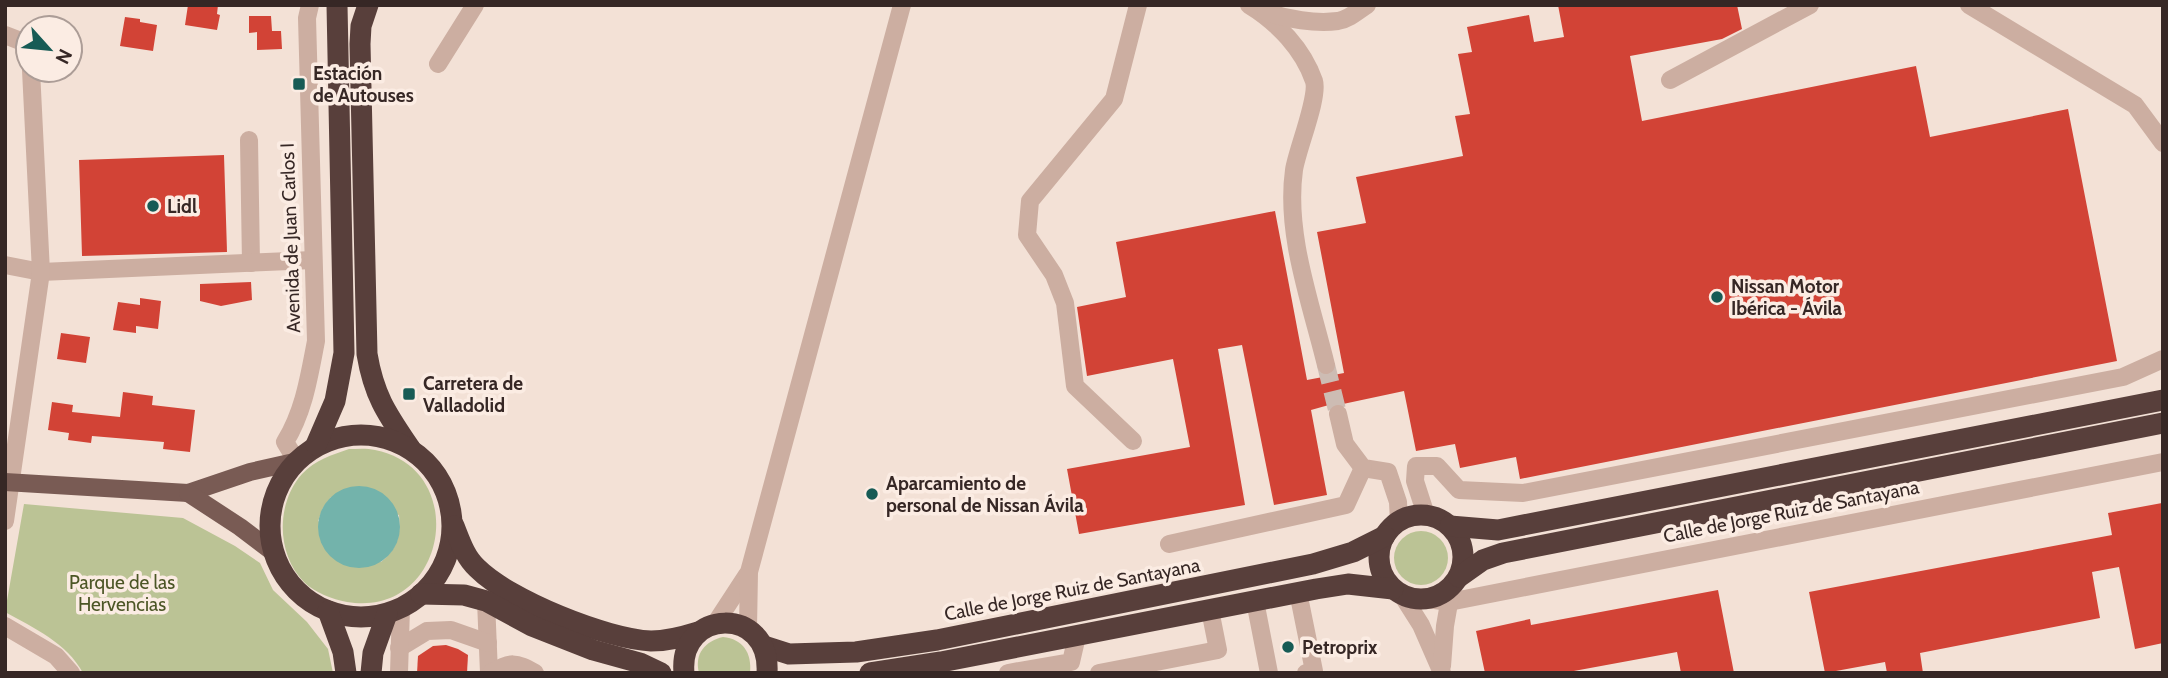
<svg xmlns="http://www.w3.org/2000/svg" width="2168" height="678" font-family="Cabin,sans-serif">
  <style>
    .green { fill: #bbc395; fill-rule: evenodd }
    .water { fill: #73b3ab }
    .building { fill: #d24336 }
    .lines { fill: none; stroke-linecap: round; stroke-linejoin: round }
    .minor-tunnel { stroke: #cdbcb3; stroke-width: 18; stroke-dasharray: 18 9; stroke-linecap: butt }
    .minor { stroke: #ccaea1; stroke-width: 18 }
    .major { stroke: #795b54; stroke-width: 18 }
    .highway { stroke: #583f3b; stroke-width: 21 }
    .poi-dot { fill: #175b55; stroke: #fbece3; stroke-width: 2.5 }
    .labels { text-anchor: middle; stroke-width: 7; stroke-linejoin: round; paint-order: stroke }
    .poi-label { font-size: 19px; font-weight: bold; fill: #362725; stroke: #fbece3; text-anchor: start }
    .street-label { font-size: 19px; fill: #362725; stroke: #fbece3 }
    .park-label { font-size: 19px; fill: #4c5626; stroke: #fbece3 }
  </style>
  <rect width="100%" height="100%" fill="#f3e1d6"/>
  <g class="green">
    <path d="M 349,449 C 357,449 367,448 375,450 C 472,469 447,619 347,602 C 332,599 315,593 304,582 C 276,554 276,503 302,474 C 315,460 332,455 349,449 ZM 331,497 L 399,515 C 401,536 397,549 381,562 L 318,521 L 323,508 Z"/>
    <path d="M 24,504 L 183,518 L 235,546 L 260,563 L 273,590 L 307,622 L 328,649 L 333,673 L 83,673 C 67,643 34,628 5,612 Z"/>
    <circle cx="1421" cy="558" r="27"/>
    <path d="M 723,637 C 743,639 752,653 750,673 L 699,673 C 694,654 705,641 723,637 Z"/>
  </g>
  <circle class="water" cx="359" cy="527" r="41"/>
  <g class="building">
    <path d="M 188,5 L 218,5 L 217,14 L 220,15 L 217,30 L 185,25 Z"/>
    <path d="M 1558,5 L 1737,5 L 1742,29 L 1722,39 L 1630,56 L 1642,121 L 1916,66 L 1930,137 L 2068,109 L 2117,361 L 1520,479 L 1516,457 L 1460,468 L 1455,444 L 1416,451 L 1404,391 L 1343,404 L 1336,403 L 1311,410 L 1327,495 L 1274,505 L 1242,345 L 1218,349 L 1245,505 L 1079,534 L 1067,469 L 1190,447 L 1173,359 L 1087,376 L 1077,307 L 1126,297 L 1116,242 L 1275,211 L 1307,380 L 1344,373 L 1317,232 L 1366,223 L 1356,177 L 1463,156 L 1455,116 L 1470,114 L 1458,54 L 1472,52 L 1467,27 L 1529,15 L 1534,42 L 1564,37 Z"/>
    <path d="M 249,16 L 271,16 L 272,31 L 281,31 L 282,49 L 257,50 L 257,32 L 249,33 Z"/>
    <path d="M 125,17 L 140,19 L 140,22 L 157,25 L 153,51 L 120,46 Z"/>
    <path d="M 224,155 L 227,252 L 82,256 L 79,160 Z"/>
    <path d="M 251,282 L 252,300 L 221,306 L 200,301 L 200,284 Z"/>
    <path d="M 140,298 L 161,301 L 158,329 L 136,326 L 136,333 L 113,330 L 118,302 L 140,305 Z"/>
    <path d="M 61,333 L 90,337 L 86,363 L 57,359 Z"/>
    <path d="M 123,392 L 153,396 L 152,405 L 195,410 L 190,452 L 163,449 L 164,442 L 92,436 L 91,443 L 68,440 L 69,433 L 48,430 L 52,402 L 73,405 L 72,412 L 120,417 Z"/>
    <path d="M 2162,503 L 2163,643 L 2135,649 L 2119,567 L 2092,572 L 2100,618 L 1920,653 L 1923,673 L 1887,673 L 1885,662 L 1825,673 L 1809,592 L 2112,535 L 2108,513 Z"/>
    <path d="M 1718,590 L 1734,673 L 1681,673 L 1677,652 L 1563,673 L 1485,673 L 1476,631 L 1530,619 L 1531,625 Z"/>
    <path d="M 446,645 L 458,649 L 468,655 L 467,673 L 417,673 L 418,656 L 433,646 Z"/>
  </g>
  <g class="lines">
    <path class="minor-tunnel" d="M 1326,365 L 1338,414"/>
    <g class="minor">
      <path d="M 1249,5 C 1277,22 1303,49 1314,81 C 1319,97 1297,150 1294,170 C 1285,234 1311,303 1326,365"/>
      <path d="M 1969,5 L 2135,105 L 2163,143"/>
      <path d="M 1266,12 C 1287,19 1315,24 1338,21 C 1349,19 1358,11 1367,5"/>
      <path d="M 5,35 L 23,42 L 28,59"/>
      <path d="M 438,64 L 475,5"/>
      <path d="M 1670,80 L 1810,5"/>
      <path d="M 249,140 L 251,263"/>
      <path d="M 5,265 L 41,272 L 313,260"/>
      <path d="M 1338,414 L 1345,444 L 1363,468 L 1388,472 L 1398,502 L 1399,522"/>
      <path d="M 1133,441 L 1075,386 L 1065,303 L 1054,275 L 1027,235 L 1030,201 L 1114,99 L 1138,5"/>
      <path d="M 296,460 L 285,442 C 304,411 309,377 316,341 L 307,18 L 310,5"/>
      <path d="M 1426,515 L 1415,481 L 1416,466 L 1437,466 L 1459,490 L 1523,493 L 2123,377 L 2163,359"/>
      <path d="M 5,521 L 41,272 L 31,70"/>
      <path d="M 1169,544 L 1346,505 L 1363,468"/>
      <path d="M 1298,592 L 1314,671 L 1306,673"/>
      <path d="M 1402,595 L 1421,625 L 1442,673"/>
      <path d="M 1428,599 L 1449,602 L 2163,462"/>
      <path d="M 486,601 L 489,673"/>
      <path d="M 1255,601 L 1269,673"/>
      <path d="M 715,624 L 747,575"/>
      <path d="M 5,626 L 56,656 L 71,673"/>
      <path d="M 748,628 L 749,572 L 902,5"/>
      <path d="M 399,648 L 427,631 L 451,630 L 488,643"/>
      <path d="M 1442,666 L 1445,626 L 1452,586"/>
      <path d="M 399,673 L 401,608"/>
      <path d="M 491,673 C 511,661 515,662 535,673"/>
      <path d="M 1008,673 L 1071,662 L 1077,636"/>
      <path d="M 1099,673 L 1218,650 L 1210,610"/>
    </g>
    <g class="major">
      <path d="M 5,482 L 188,493 L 250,472 L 294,462"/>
      <path d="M 188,493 L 240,527 L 273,552"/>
    </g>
    <g class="highway">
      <path d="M 368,5 L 361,26 L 360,44 L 367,354 C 374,396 387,414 410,448"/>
      <circle cx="361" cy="526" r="91"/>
      <path d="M 316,445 L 335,401 L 344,353 L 337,5"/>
      <circle cx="1421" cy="557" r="42"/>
      <path d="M 454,526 C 460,541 465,557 477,568 C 509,600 606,639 651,641 C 668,641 682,637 698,632"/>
      <path d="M 1450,526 L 1498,530 L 2163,400"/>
      <path d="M 1459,577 L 1483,560 L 1503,553 L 2163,423"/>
      <path d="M 421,594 L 464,595 L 486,601 L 532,626 L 593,650 L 640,663 L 661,673"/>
      <path d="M 328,611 L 343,652 L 346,673"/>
      <path d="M 764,646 L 789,654 L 856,652 L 937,640 L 1313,564 L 1353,552 L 1385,536"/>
      <path d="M 371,673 L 373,653 L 387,614"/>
      <path d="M 684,673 C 678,608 771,605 767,673"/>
      <path d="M 870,673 L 941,662 L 1316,589 L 1348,584 L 1393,589"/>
    </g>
  </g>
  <g class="poi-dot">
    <rect x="292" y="77" width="14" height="14" rx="3.5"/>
    <circle cx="153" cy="206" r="7"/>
    <circle cx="1717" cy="297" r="7"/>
    <rect x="402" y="387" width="14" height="14" rx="3.5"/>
    <circle cx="872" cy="494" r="7"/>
    <circle cx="1288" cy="647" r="7"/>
  </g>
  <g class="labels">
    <g class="poi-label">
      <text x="313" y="80">Estación<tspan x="313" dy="22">de Autouses</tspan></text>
      <text x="167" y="213">Lidl</text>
      <text x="1731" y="293">Nissan Motor<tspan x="1731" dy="22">Ibérica - Ávila</tspan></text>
      <text x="423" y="390">Carretera de<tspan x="423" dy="22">Valladolid</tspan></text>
      <text x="886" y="490">Aparcamiento de<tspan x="886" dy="22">personal de Nissan Ávila</tspan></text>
      <text x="1302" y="654">Petroprix</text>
    </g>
    <g class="street-label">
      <text transform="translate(290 238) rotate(-92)" y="7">Avenida de Juan Carlos I</text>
      <text transform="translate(1791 511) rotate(-11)" y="7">Calle de Jorge Ruiz de Santayana</text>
      <text transform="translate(1072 589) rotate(-11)" y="7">Calle de Jorge Ruiz de Santayana</text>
    </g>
    <g class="park-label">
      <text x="122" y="589">Parque de las<tspan x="122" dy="22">Hervencias</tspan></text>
    </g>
  </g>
  <rect width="2168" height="678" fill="none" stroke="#362725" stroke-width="14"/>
  <g transform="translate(49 49) rotate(117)"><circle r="33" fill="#fbece3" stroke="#ac9d97" stroke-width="2"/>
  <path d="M0-5L12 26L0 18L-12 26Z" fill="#175b55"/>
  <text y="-10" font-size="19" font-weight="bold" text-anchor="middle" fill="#362725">N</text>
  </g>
</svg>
